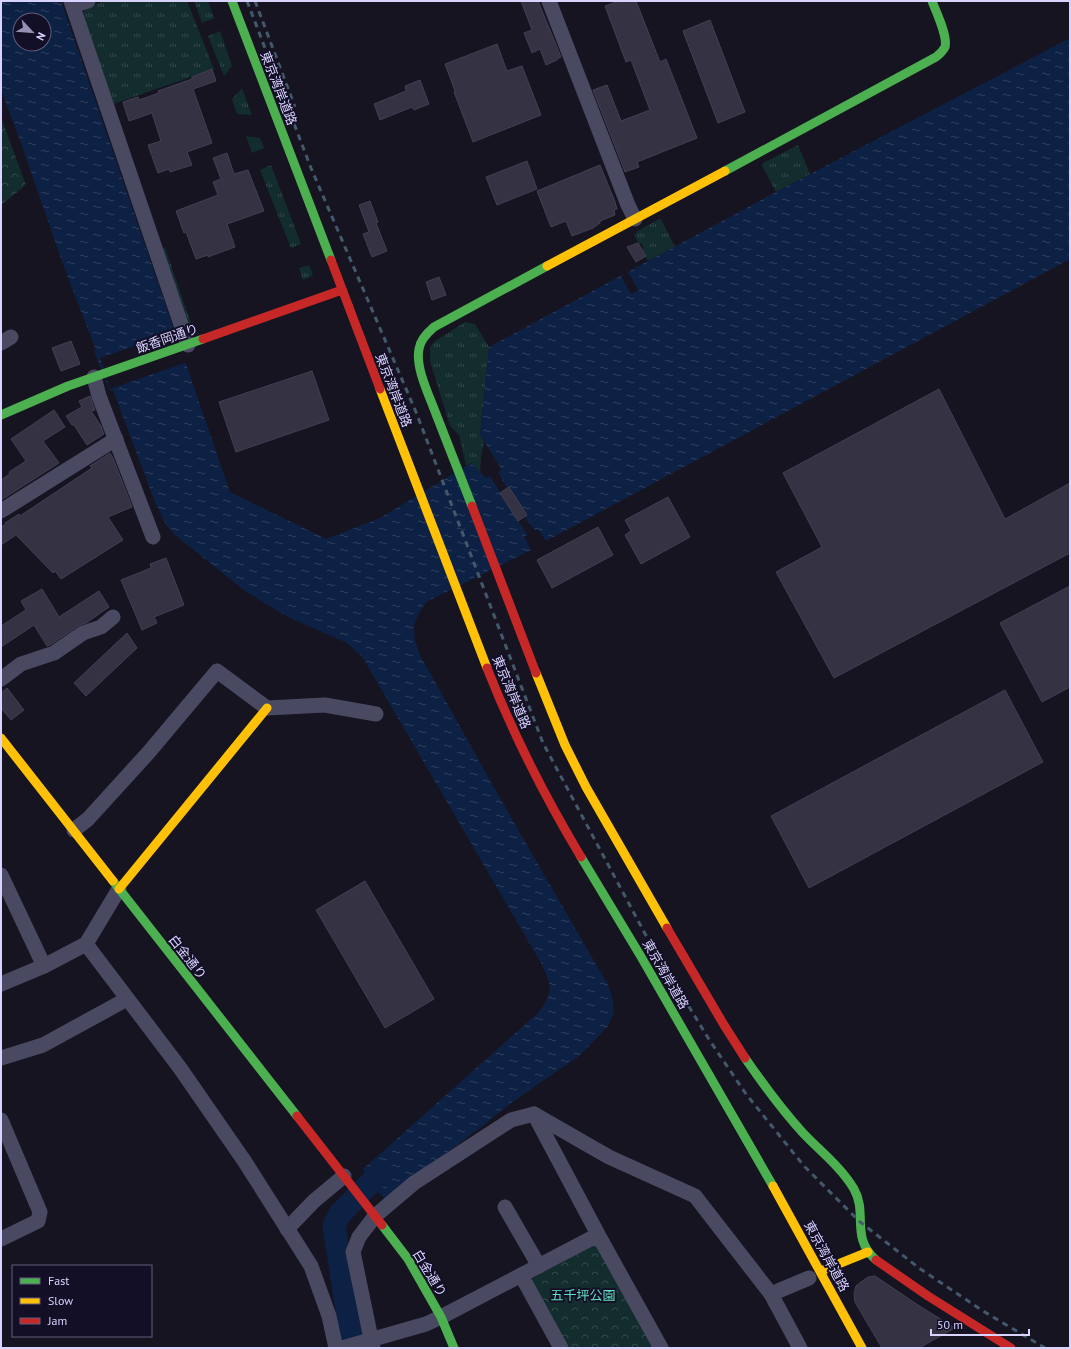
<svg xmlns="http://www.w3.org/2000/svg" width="1071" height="1349" font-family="'PT Sans','Noto Sans JP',sans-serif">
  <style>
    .grass { fill: url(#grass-tufts) }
    .forest { fill: url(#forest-crowns) }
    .water { fill: url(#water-ripples); fill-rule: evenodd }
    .pier { fill: #161421 }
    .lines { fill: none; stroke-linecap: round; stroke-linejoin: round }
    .river { stroke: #0d2144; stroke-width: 23 }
    .building { fill: #343243; stroke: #433f54 }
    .street { stroke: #4a4962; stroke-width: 15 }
    .fast { stroke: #4caf50; stroke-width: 9 }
    .slow { stroke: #ffc107; stroke-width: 9 }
    .jam { stroke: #c62828; stroke-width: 9 }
    .rail { stroke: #43596b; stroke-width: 3; stroke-dasharray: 6 5; stroke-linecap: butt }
    .labels { text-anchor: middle; stroke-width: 4; stroke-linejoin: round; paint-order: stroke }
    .street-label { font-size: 13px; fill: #d9d4ff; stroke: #130f26 }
    .park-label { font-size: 13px; fill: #5fe0c0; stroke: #130f26 }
  </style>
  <defs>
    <pattern id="grass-tufts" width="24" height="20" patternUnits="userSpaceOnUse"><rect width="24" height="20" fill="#132c2d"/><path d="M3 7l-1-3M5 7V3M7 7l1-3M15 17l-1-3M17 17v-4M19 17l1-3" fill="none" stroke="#354a4c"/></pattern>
    <pattern id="forest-crowns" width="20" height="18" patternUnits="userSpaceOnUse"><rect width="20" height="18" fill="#132c2d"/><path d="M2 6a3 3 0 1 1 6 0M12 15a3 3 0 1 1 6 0" fill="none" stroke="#354a4c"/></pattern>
    <pattern id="water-ripples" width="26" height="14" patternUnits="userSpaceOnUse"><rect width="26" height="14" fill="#0d2144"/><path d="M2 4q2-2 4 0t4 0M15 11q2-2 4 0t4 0" fill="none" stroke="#304060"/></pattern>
  </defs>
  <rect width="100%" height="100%" fill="#161421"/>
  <g class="grass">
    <path d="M 105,1 L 187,1 L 214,69 L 113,104 L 82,16 L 86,7 Z"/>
    <path d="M 194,1 L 208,1 L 214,18 L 202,23 Z"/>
    <path d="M 220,31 L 232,66 L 224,76 L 208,36 Z"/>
    <path d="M 242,88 L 252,115 L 237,114 L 232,99 Z"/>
    <path d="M 246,136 L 260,138 L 264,148 L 252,153 Z"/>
    <path d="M 798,145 L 810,174 L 776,192 L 762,166 L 763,163 Z"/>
    <path d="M 271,165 L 301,244 L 291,248 L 260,170 Z"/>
    <path d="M 659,219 L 661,219 L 675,247 L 648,261 L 642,249 L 644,248 L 641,243 L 639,244 L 634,235 L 637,233 L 636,232 Z"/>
    <path d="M 165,248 L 192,326 L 194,326 L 195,328 L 190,330 L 161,249 Z"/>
    <path d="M 309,265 L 313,275 L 303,280 L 299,268 Z"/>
    <path d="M 465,322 L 475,324 L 489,347 L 480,435 L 484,441 L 481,457 L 480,472 L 471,463 L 466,466 L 459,435 L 450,426 L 430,361 L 430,347 L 434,342 Z"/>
  </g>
  <g class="forest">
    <path d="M 1,117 L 26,185 L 1,205 Z"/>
    <path d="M 591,1244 L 602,1246 L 657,1348 L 567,1348 L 531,1283 L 534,1274 Z"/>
  </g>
  <path class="water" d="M 1,1 L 61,1 L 230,492 L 326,539 L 380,518 L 471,463 L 486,478 L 490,476 L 500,492 L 507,488 L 498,472 L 502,470 L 480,435 L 489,347 L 776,192 L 1070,38 L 1070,259 L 546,541 L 538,529 L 535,531 L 525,517 L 518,521 L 528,535 L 524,536 L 531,550 L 426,602 C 411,623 411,634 421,657 L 513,821 L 608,985 L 612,997 L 614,1012 L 608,1026 L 579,1056 L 511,1103 L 485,1124 L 385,1199 L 374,1187 L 363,1169 L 538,1013 C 554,991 552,987 541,963 L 363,658 L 347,643 L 288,617 L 245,591 L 175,535 L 166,525 L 155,502 L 113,390 L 110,391 L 94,351 L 96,350 L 65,270 L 21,143 L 1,90 ZM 20,20 L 44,20 L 44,44 L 20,44 Z"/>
  <g class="pier">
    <path d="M 628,272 L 638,290 L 631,294 L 621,276 Z"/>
    <path d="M 176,332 L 187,362 L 110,389 L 100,358 Z"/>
  </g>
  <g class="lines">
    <path class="river" d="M 355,1348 L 350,1329 L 334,1226 L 340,1214 L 377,1176"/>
  </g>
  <g class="building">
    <path d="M 521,1 L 538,1 L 561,57 L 557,59 L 557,60 L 546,65 L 540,49 L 532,53 L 524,33 L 532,30 Z"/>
    <path d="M 619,1 L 636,1 L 660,62 L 666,59 L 697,138 L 637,162 L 639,167 L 625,172 L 593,90 L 607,85 L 621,121 L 650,110 L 631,60 L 626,62 L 605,6 Z"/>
    <path d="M 710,20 L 745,112 L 718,123 L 683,31 Z"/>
    <path d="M 497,44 L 507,71 L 522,66 L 541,115 L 473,142 L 454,92 L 455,91 L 445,64 Z"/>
    <path d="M 212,69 L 216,81 L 193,89 L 212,143 L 187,152 L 192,165 L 170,172 L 169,169 L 158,173 L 148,145 L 161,141 L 152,113 L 129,121 L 123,102 L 138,97 L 139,100 L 159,93 L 158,91 L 192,79 L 192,77 Z"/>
    <path d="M 420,80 L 429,104 L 414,110 L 412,107 L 380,120 L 374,104 L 406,91 L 405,86 Z"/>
    <path d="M 227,153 L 234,174 L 248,170 L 264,211 L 227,224 L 235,247 L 208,257 L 208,255 L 196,259 L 186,232 L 184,233 L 176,211 L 218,195 L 213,182 L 221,179 L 213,158 Z"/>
    <path d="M 527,161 L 537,189 L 497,205 L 486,177 Z"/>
    <path d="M 600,165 L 615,202 L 617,209 L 614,210 L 615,215 L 600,221 L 600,223 L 593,228 L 572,236 L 566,221 L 551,227 L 537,191 Z"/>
    <path d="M 370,201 L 378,222 L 376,223 L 387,251 L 372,257 L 363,234 L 369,232 L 359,205 Z"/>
    <path d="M 638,243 L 646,256 L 636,262 L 627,247 Z"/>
    <path d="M 439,277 L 446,295 L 432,300 L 426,282 Z"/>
    <path d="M 71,341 L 80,364 L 61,371 L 52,348 Z"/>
    <path d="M 312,371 L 329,420 L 236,452 L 219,402 Z"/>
    <path d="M 939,389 L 1005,519 L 1070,483 L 1070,553 L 834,678 L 776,572 L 822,547 L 783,473 Z"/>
    <path d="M 90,396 L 95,410 L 91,411 L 101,426 L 104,434 L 87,445 L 74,425 L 72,425 L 66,416 L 82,407 L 79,401 Z"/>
    <path d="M 54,410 L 65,427 L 43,441 L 59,463 L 1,500 L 1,480 L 10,474 L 9,472 L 26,461 L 11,439 Z"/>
    <path d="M 110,453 L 113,458 L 132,507 L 108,517 L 123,540 L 61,579 L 55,571 L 53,573 L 16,535 L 1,545 L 1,527 L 6,524 L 5,523 L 19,514 L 20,516 L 92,468 L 90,466 Z"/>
    <path d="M 509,487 L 527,515 L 518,521 L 500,493 Z"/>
    <path d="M 668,497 L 690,537 L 641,564 L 625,535 L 631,531 L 625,520 Z"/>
    <path d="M 598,527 L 613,555 L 552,588 L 537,560 Z"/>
    <path d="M 166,558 L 184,605 L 154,617 L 157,623 L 142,630 L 121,580 L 151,568 L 150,564 Z"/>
    <path d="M 1070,586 L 1070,687 L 1042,702 L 1000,623 Z"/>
    <path d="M 42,589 L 59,617 L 99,591 L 109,607 L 86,623 L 78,626 L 50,645 L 47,646 L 34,625 L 1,647 L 1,626 L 26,610 L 21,601 Z"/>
    <path d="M 127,633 L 137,648 L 86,696 L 74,683 Z"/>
    <path d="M 7,688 L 24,710 L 11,720 L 1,708 L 1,693 Z"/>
    <path d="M 1005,690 L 1043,762 L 809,888 L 771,816 Z"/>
    <path d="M 365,881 L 434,999 L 385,1028 L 316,910 Z"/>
    <path d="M 875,1276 L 921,1307 L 955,1328 L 919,1348 L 882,1348 L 855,1302 L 854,1294 L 856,1286 L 861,1282 L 868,1277 Z"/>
  </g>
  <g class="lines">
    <g class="street">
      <path d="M 71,1 L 188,345"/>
      <path d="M 549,1 L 628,205 L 635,219"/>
      <path d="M 73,6 L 88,1"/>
      <path d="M 1,343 L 11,337"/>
      <path d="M 94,377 L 99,396 L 153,537"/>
      <path d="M 1,511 L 116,439"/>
      <path d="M 1,679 L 21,664 L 54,653 L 83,633 L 101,627 L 113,617"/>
      <path d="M 74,830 L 88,819 L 149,752 L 217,671 L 267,708 L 325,705 L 376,714"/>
      <path d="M 1,875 L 44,966"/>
      <path d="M 86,944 L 180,1068 L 245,1162 L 311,1266 L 329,1316 L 336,1348"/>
      <path d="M 1,984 L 44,966 L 86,944 L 119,889"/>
      <path d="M 1,1058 L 43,1045 L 127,999"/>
      <path d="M 534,1114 L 601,1240"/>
      <path d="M 1,1120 L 40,1212 L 38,1221 L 1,1239"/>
      <path d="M 505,1207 L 539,1266"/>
      <path d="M 287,1229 L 314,1201 L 344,1176"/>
      <path d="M 521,1275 L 561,1348"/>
      <path d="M 771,1294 L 809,1278"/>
      <path d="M 342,1348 L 426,1324 L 441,1317 L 592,1238 L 601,1240 L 661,1348"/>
      <path d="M 373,1348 L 353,1252 L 359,1237 L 375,1216 L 414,1183 L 511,1120 L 534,1114 L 609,1157 L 695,1196 L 771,1294 L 800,1348"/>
    </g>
    <g class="fast">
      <path d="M 232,1 L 331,260"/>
      <path d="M 725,171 L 936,57 C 940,54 943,51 945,47 C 948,36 936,12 932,1"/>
      <path d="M 1,415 L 68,386 L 203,339"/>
      <path d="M 472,506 C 460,476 448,445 436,414 C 430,397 415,368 419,349 C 420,340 427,333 434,327 L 547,266"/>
      <path d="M 581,857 L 640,955 L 773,1186"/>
      <path d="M 113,881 L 297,1116"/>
      <path d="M 745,1058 C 763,1084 782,1110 803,1133 C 820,1151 841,1167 854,1189 C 868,1214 850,1237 876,1260"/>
      <path d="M 382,1225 L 408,1259 L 441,1317 L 454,1348"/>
    </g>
    <g class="slow">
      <path d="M 547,266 L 725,171"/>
      <path d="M 380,389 L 487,668"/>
      <path d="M 536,673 L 565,745 L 586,787 L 667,928"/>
      <path d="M 1,738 L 113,881"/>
      <path d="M 119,889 L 267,708"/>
      <path d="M 773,1186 L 862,1348"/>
      <path d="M 821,1271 L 868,1252"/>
    </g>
    <g class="jam">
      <path d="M 331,260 L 380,389"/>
      <path d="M 203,339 L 342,290"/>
      <path d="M 472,506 L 536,673"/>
      <path d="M 487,668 C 513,734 545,797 581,857"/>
      <path d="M 667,928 L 724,1025 L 745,1058"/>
      <path d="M 297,1116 L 382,1225"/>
      <path d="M 876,1260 L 928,1296 L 1011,1348"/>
    </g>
    <g class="rail">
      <path d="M 247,1 L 311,168 L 416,412 L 543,743 L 650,943 L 710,1041 L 746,1094 L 804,1166 L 859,1221 L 919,1268 L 983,1311 L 1045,1348"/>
      <path d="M 255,1 L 295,107"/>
    </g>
  </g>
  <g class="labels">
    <g class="street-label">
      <text transform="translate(279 88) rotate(69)" y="5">東京湾岸道路</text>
      <text transform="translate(167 338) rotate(-19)" y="5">飯香岡通り</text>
      <text transform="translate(394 390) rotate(69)" y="5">東京湾岸道路</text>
      <text transform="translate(512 692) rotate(67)" y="5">東京湾岸道路</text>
      <text transform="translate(188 957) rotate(52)" y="5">白金通り</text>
      <text transform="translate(666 974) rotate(60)" y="5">東京湾岸道路</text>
      <text transform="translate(827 1256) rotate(61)" y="5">東京湾岸道路</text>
      <text transform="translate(430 1273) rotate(59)" y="5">白金通り</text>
    </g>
    <g class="park-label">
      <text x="583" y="1300">五千坪公園</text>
    </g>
  </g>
  <rect width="1071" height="1349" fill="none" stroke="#d9d4ff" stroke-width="4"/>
  <rect x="12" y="1265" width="140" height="72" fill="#130f26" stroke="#625e7d"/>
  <rect x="20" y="1278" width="20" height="6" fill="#4caf50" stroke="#625e7d"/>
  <text x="48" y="1285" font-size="12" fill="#d9d4ff">Fast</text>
  <rect x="20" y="1298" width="20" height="6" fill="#ffc107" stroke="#625e7d"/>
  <text x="48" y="1305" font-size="12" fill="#d9d4ff">Slow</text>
  <rect x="20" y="1318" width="20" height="6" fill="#c62828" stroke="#625e7d"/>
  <text x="48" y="1325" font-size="12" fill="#d9d4ff">Jam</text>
  <g transform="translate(32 32) rotate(116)"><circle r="19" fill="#130f26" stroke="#625e7d"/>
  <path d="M0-3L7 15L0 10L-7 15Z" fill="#9591b1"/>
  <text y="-6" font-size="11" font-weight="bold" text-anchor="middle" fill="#d9d4ff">N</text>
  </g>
  <path d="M931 1329v6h98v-6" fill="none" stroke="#d9d4ff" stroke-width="2"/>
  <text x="937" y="1329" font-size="12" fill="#d9d4ff" stroke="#130f26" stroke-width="3" paint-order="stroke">50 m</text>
</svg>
